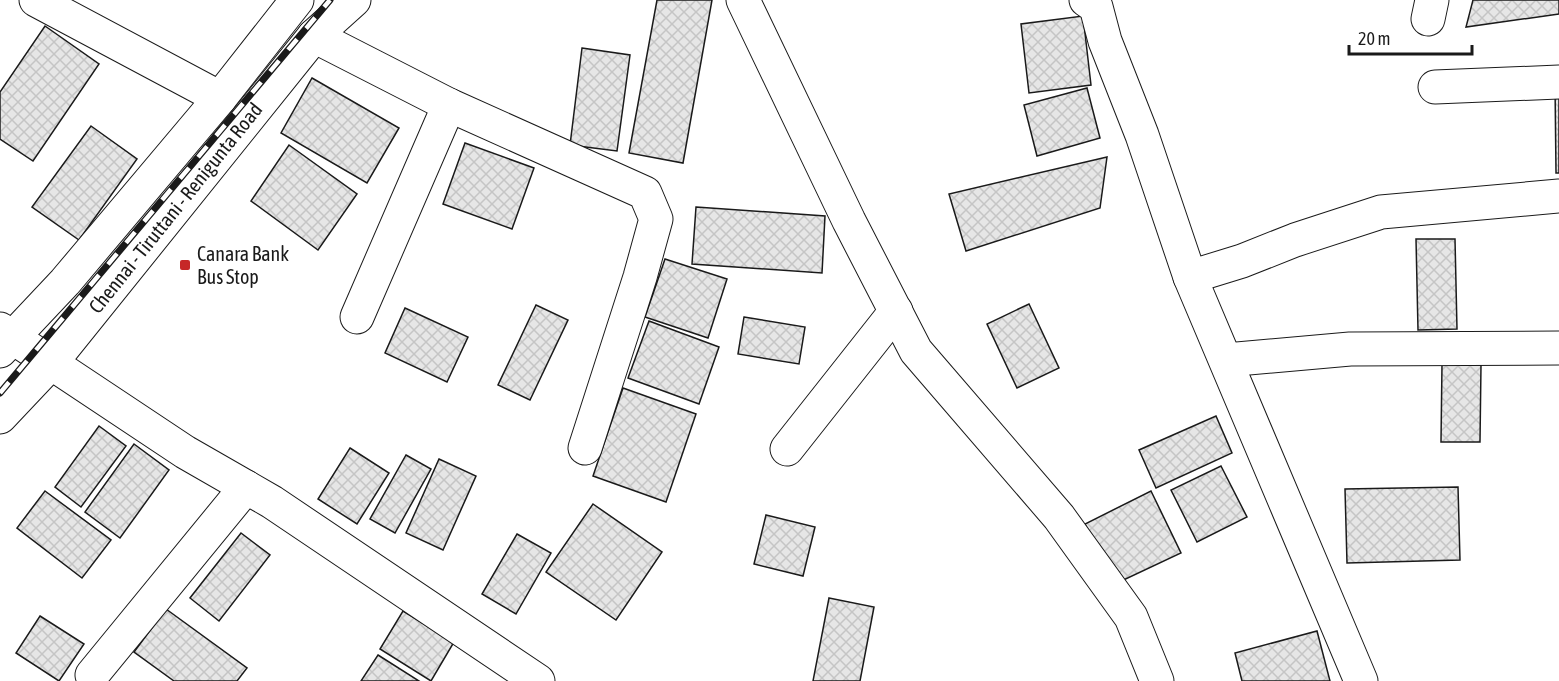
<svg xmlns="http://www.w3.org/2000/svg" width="1559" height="681" font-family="'Asap Condensed',sans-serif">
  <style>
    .building { fill: url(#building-cross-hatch); stroke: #1a1a1a; stroke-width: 1.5 }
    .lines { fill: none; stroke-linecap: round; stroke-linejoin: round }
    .minor-casing { stroke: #1a1a1a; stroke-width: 35 }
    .trunk-casing { stroke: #1a1a1a; stroke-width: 35 }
    .minor { stroke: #fff; stroke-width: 33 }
    .trunk { stroke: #fff; stroke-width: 33 }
    .rail-casing { stroke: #1a1a1a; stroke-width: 7 }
    .rail { stroke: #fff; stroke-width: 4.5; stroke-dasharray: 14; stroke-linecap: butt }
    .poi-dot { fill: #c62828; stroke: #fff; stroke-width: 2 }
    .labels { text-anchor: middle; stroke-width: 4.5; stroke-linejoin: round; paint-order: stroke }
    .street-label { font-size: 20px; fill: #1a1a1a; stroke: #fff }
    .poi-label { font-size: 20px; fill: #1a1a1a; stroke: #fff; text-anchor: start }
  </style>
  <defs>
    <pattern id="building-cross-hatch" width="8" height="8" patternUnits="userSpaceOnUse" patternTransform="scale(1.5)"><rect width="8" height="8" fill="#e6e6e6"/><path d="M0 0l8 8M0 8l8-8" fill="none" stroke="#c5c5c5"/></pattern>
  </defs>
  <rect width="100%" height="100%" fill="#fff"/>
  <g class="building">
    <path d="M 657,0 L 712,0 L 683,163 L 629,153 Z"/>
    <path d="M 1473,0 L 1559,0 L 1559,14 L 1466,27 Z"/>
    <path d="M 1083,16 L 1091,85 L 1029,93 L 1021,24 Z"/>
    <path d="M 45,26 L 99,64 L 33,161 L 0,139 L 0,92 Z"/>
    <path d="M 582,48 L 630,55 L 617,151 L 570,145 Z"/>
    <path d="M 312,78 L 399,128 L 367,183 L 281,133 Z"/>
    <path d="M 1555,84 L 1559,84 L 1559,173 L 1556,173 Z"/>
    <path d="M 1087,88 L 1100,138 L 1037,156 L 1024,105 Z"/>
    <path d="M 91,126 L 137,159 L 79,240 L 32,207 Z"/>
    <path d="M 465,143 L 534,168 L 512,229 L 443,204 Z"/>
    <path d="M 289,145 L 357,194 L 318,250 L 251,201 Z"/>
    <path d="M 1107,157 L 1100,208 L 966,251 L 949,194 Z"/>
    <path d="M 696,207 L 825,216 L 822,273 L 692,264 Z"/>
    <path d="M 1416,239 L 1455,239 L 1457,329 L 1418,330 Z"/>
    <path d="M 665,259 L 727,279 L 708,338 L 645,317 Z"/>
    <path d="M 1029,304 L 1059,368 L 1017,388 L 987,324 Z"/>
    <path d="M 536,305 L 568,320 L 530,400 L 498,385 Z"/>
    <path d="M 405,308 L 468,337 L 447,382 L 385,353 Z"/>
    <path d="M 744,317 L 805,327 L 799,364 L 738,354 Z"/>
    <path d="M 649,321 L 719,347 L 699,404 L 628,378 Z"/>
    <path d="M 1442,364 L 1481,365 L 1480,442 L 1441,442 Z"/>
    <path d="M 623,388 L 696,414 L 666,502 L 593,476 Z"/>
    <path d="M 1216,416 L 1232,453 L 1156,488 L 1139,450 Z"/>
    <path d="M 99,426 L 126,446 L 81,507 L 55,487 Z"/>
    <path d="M 134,444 L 169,470 L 120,538 L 85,512 Z"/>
    <path d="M 350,448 L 389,473 L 357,524 L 318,499 Z"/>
    <path d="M 406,455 L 431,469 L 395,533 L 370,519 Z"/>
    <path d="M 439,459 L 476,476 L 443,550 L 406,533 Z"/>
    <path d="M 1221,466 L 1247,517 L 1197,542 L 1171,490 Z"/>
    <path d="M 1458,487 L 1460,560 L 1347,563 L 1345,489 Z"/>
    <path d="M 45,491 L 111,540 L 82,578 L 17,528 Z"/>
    <path d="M 1151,491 L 1181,553 L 1115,584 L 1085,524 Z"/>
    <path d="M 593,504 L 662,552 L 616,620 L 546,572 Z"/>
    <path d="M 766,515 L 815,527 L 803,576 L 754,564 Z"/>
    <path d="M 241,533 L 270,555 L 219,621 L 190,598 Z"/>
    <path d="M 517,534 L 551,553 L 516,614 L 482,594 Z"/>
    <path d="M 829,598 L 874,607 L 860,681 L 813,681 Z"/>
    <path d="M 166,609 L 247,668 L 237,681 L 174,681 L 134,652 Z"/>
    <path d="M 403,611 L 454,642 L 431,681 L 380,649 Z"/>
    <path d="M 40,616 L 84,644 L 59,681 L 16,653 Z"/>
    <path d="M 1317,631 L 1330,681 L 1242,681 L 1235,653 Z"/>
    <path d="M 378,655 L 419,681 L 361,681 Z"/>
  </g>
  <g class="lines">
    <defs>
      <g id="minor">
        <path d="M 36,0 L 220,98"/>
        <path d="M 743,0 L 849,221 L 916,351 L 1059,517 L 1131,617 L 1157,681"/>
        <path d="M 1086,0 L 1096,7 L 1105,41 L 1142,135 L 1190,277 L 1361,681"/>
        <path d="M 1428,19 L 1432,0"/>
        <path d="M 314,36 L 449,105 L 645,193 L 656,219 L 640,277 L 585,448"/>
        <path d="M 1435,87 L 1559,82"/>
        <path d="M 1190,277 L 1242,261 L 1295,240 L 1381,212 L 1559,196"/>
        <path d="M 357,317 L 449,105"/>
        <path d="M 0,329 L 185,452 L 272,502 L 538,681"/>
        <path d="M 1226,360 L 1350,349 L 1559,348"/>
        <path d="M 787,449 L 896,311"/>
        <path d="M 92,675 L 246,487"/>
      </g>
      <g id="trunk">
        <path d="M 0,351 L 65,282 L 220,98 L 297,0"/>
        <path id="s1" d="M 0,417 L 51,363 L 314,36 L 354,0"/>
      </g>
    </defs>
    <use href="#minor" class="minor-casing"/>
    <use href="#trunk" class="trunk-casing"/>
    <use href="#minor" class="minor"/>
    <use href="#trunk" class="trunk"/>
    <defs>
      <path id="rail" d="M 0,393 L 330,0"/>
    </defs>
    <use href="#rail" class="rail-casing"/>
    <use href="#rail" class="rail"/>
  </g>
  <rect class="poi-dot" x="179" y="259" width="12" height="12" rx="3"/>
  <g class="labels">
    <g class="street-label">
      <text dy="7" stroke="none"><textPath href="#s1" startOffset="273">Chennai - Tiruttani - Renigunta Road</textPath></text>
    </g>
    <g class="poi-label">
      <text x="197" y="261">Canara Bank<tspan x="197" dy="23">Bus Stop</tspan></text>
    </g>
  </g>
  <path d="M1349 45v9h123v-9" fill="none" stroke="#1a1a1a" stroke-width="3"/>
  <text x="1358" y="45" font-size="18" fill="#1a1a1a" stroke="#ffffff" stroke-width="4.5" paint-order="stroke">20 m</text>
</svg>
